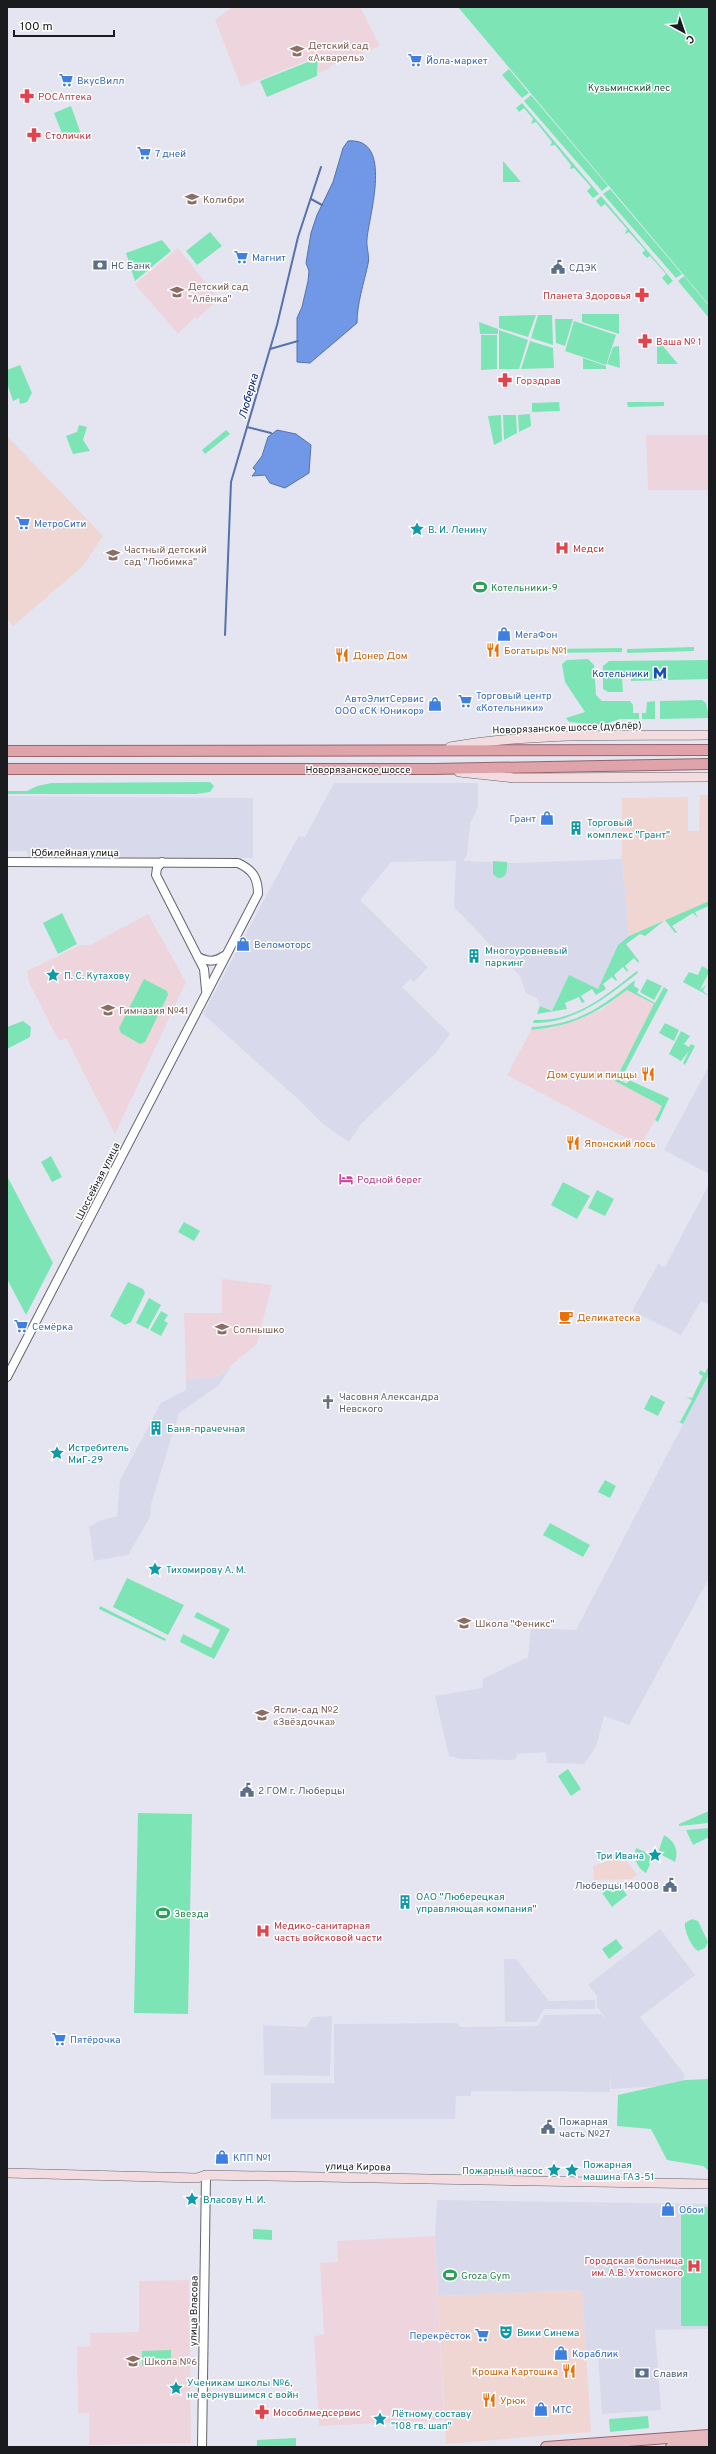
<svg xmlns="http://www.w3.org/2000/svg" width="716" height="2454" font-family="Overpass,sans-serif">
  <style>
    .commercial { fill: #f0d6d3 }
    .built { fill: #d9d9ec }
    .education { fill: #eed5dd }
    .green { fill: #7de5b5 }
    .water { fill: #7197e7; stroke: #5772ab }
    .lines { fill: none; stroke-linecap: round; stroke-linejoin: round }
    .stream { stroke: #5772ab; stroke-width: 2 }
    .tertiary-casing { stroke: #64656e; stroke-width: 10 }
    .secondary-casing { stroke: #64656e; stroke-width: 10 }
    .primary-casing { stroke: #95646b; stroke-width: 12 }
    .trunk-casing { stroke: #95646b; stroke-width: 12 }
    .tertiary { stroke: #fff; stroke-width: 8 }
    .secondary { stroke: #f3dcdf; stroke-width: 9 }
    .primary { stroke: #e7babf; stroke-width: 10 }
    .trunk { stroke: #dfa3aa; stroke-width: 10 }
    .labels { text-anchor: middle; stroke-width: 3; stroke-linejoin: round; paint-order: stroke }
    .education-label { font-size: 10px; fill: #785e54; stroke: #fff; text-anchor: start }
    .shop-label { font-size: 10px; fill: #366cbe; stroke: #fff; text-anchor: start }
    .park-label { font-size: 10px; fill: #275540; stroke: #fff }
    .health-label { font-size: 10px; fill: #be3a42; stroke: #fff; text-anchor: start }
    .service-label { font-size: 10px; fill: #4e5e75; stroke: #fff; text-anchor: start }
    .culture-label { font-size: 10px; fill: #0d838f; stroke: #fff; text-anchor: start }
    .leisure-label { font-size: 10px; fill: #27864d; stroke: #fff; text-anchor: start }
    .food-label { font-size: 10px; fill: #c56008; stroke: #fff; text-anchor: start }
    .transit-label { font-size: 10px; fill: #164399; stroke: #fff; text-anchor: end }
    .street-label { font-size: 10px; fill: #1a1b1e; stroke: #fff }
    .hotel-label { font-size: 10px; fill: #b23c85; stroke: #fff; text-anchor: start }
    .worship-label { font-size: 10px; fill: #5b616d; stroke: #fff; text-anchor: start }
    .water-label { font-size: 11px; font-style: italic; fill: #05207b; stroke: #fff }
  </style>
  <rect width="100%" height="100%" fill="#e5e5f1"/>
  <g class="commercial">
    <path d="M 7,436 L 103,536 L 82,567 L 13,626 L 7,618 Z"/>
    <path d="M 700,795 L 709,795 L 709,901 L 629,936 L 622,859 L 622,798 L 688,797 L 688,831 L 699,831 Z"/>
    <path d="M 622,1855 L 637,1875 L 631,1879 L 594,1880 L 593,1866 Z"/>
    <path d="M 582,2290 L 591,2432 L 446,2444 L 438,2296 Z"/>
  </g>
  <g class="built">
    <path d="M 334,783 L 478,783 L 478,807 L 470,824 L 467,855 L 463,861 L 514,863 L 622,859 L 629,936 L 618,945 L 598,989 L 588,985 L 552,1011 L 540,1006 L 537,998 L 526,993 L 520,976 L 454,907 L 456,861 L 391,862 L 360,900 L 428,967 L 414,982 L 410,979 L 402,987 L 450,1034 L 435,1054 L 361,1124 L 349,1142 L 323,1124 L 298,1099 L 203,1014 L 293,846 L 299,836 L 305,837 Z"/>
    <path d="M 7,796 L 253,798 L 253,858 L 28,857 L 27,851 L 7,851 Z"/>
    <path d="M 709,1066 L 709,1174 L 664,1150 Z"/>
    <path d="M 709,1184 L 709,1305 L 701,1301 L 681,1335 L 632,1311 L 658,1264 L 665,1267 Z"/>
    <path d="M 232,1365 L 219,1385 L 179,1413 L 151,1504 L 150,1517 L 128,1555 L 94,1561 L 89,1527 L 99,1521 L 117,1516 L 120,1480 L 161,1403 L 186,1390 L 186,1379 L 217,1377 Z"/>
    <path d="M 709,1374 L 709,1578 L 629,1725 L 604,1716 L 596,1747 L 584,1764 L 547,1763 L 546,1752 L 517,1754 L 516,1759 L 509,1760 L 461,1759 L 449,1756 L 435,1696 L 482,1688 L 483,1679 L 528,1657 L 531,1628 L 576,1630 Z"/>
    <path d="M 660,1929 L 695,1975 L 640,2017 L 685,2075 L 681,2085 L 611,2089 L 611,2071 L 610,2092 L 471,2091 L 471,2096 L 456,2096 L 455,2119 L 271,2119 L 271,2083 L 334,2083 L 334,2024 L 457,2023 L 460,2027 L 538,2026 L 544,2015 L 601,2014 L 606,2019 L 597,2006 L 597,1996 L 588,1985 Z"/>
    <path d="M 504,1959 L 516,1959 L 549,2001 L 595,2000 L 595,2009 L 544,2009 L 536,2022 L 505,2022 Z"/>
    <path d="M 332,2016 L 330,2076 L 264,2075 L 263,2025 L 306,2027 L 313,2017 Z"/>
    <path d="M 437,2200 L 709,2204 L 709,2329 L 655,2330 L 661,2410 L 602,2414 L 598,2358 L 586,2351 L 582,2290 L 438,2296 L 435,2236 Z"/>
  </g>
  <g class="education">
    <path d="M 232,7 L 360,7 L 380,46 L 330,66 L 330,68 L 318,73 L 319,56 L 241,87 L 215,20 Z"/>
    <path d="M 178,248 L 219,299 L 197,319 L 195,317 L 178,334 L 135,284 Z"/>
    <path d="M 646,435 L 709,435 L 709,490 L 648,490 Z"/>
    <path d="M 148,914 L 186,982 L 115,1134 L 66,1038 L 59,1041 L 29,983 L 27,971 L 80,945 L 90,945 Z"/>
    <path d="M 627,990 L 655,1005 L 615,1080 L 662,1106 L 641,1146 L 507,1075 L 531,1030 L 552,1028 L 580,1019 L 601,1010 Z"/>
    <path d="M 222,1279 L 272,1285 L 257,1344 L 217,1377 L 186,1379 L 184,1313 L 222,1313 Z"/>
    <path d="M 435,2236 L 444,2420 L 319,2426 L 314,2336 L 324,2335 L 320,2263 L 338,2262 L 337,2241 Z"/>
    <path d="M 189,2280 L 191,2443 L 89,2445 L 89,2413 L 78,2413 L 77,2347 L 90,2346 L 90,2333 L 139,2332 L 139,2281 Z"/>
  </g>
  <g class="green">
    <path d="M 458,7 L 709,7 L 709,305 Z"/>
    <path d="M 318,58 L 317,76 L 267,97 L 260,81 Z"/>
    <path d="M 509,69 L 529,93 L 522,98 L 502,75 Z"/>
    <path d="M 531,95 L 608,186 L 602,191 L 524,101 Z"/>
    <path d="M 522,103 L 599,194 L 593,198 L 587,191 L 591,187 L 574,168 L 570,169 L 571,165 L 555,145 L 550,146 L 552,142 L 536,122 L 531,124 L 533,119 L 524,108 L 519,112 L 516,108 Z"/>
    <path d="M 71,106 L 81,134 L 65,141 L 54,113 Z"/>
    <path d="M 503,161 L 521,182 L 503,182 Z"/>
    <path d="M 610,189 L 682,274 L 676,278 L 603,194 Z"/>
    <path d="M 601,196 L 673,281 L 668,285 L 662,278 L 666,274 L 650,256 L 647,258 L 642,253 L 645,250 L 629,232 L 625,234 L 627,229 L 605,204 L 601,207 L 596,201 Z"/>
    <path d="M 210,232 L 222,246 L 197,265 L 186,251 Z"/>
    <path d="M 162,240 L 171,251 L 135,281 L 126,253 Z"/>
    <path d="M 684,276 L 709,306 L 709,318 L 678,281 Z"/>
    <path d="M 582,314 L 619,314 L 619,334 L 582,322 Z"/>
    <path d="M 536,315 L 528,337 L 499,328 L 499,316 Z"/>
    <path d="M 538,315 L 552,315 L 553,345 L 531,338 Z"/>
    <path d="M 555,319 L 573,319 L 565,346 L 556,343 Z"/>
    <path d="M 574,321 L 616,335 L 606,365 L 565,351 Z"/>
    <path d="M 479,322 L 498,329 L 498,334 L 480,334 Z"/>
    <path d="M 499,330 L 528,340 L 519,369 L 499,369 Z"/>
    <path d="M 481,335 L 497,335 L 497,369 L 481,370 Z"/>
    <path d="M 657,339 L 678,364 L 657,364 Z"/>
    <path d="M 530,341 L 553,348 L 554,368 L 521,369 Z"/>
    <path d="M 619,346 L 620,368 L 607,364 L 613,347 Z"/>
    <path d="M 583,358 L 606,366 L 606,369 L 583,369 Z"/>
    <path d="M 20,365 L 32,393 L 27,402 L 20,404 L 19,398 L 13,401 L 7,383 L 7,370 Z"/>
    <path d="M 559,402 L 560,411 L 532,412 L 532,403 Z"/>
    <path d="M 627,402 L 664,402 L 664,406 L 628,407 Z"/>
    <path d="M 530,414 L 531,426 L 519,432 L 518,415 Z"/>
    <path d="M 501,415 L 502,441 L 494,445 L 488,416 Z"/>
    <path d="M 503,415 L 516,415 L 517,433 L 504,440 Z"/>
    <path d="M 79,425 L 87,427 L 83,440 L 90,451 L 73,454 L 66,436 L 77,432 Z"/>
    <path d="M 226,430 L 230,434 L 205,454 L 202,450 Z"/>
    <path d="M 694,647 L 694,651 L 627,653 L 627,649 Z"/>
    <path d="M 622,648 L 622,652 L 552,653 L 552,649 Z"/>
    <path d="M 588,659 L 594,665 L 596,695 L 602,701 L 630,701 L 633,705 L 633,713 L 639,713 L 639,719 L 620,719 L 602,725 L 569,722 L 566,718 L 585,712 L 565,682 L 562,664 L 567,660 Z"/>
    <path d="M 709,660 L 709,690 L 708,679 L 631,681 L 631,678 L 622,678 L 623,692 L 608,692 L 603,689 L 603,666 L 609,661 Z"/>
    <path d="M 702,700 L 706,703 L 709,718 L 660,719 L 660,701 Z"/>
    <path d="M 655,701 L 655,719 L 642,719 L 642,713 L 646,713 L 647,702 Z"/>
    <path d="M 210,782 L 214,786 L 210,792 L 196,794 L 7,794 L 7,791 L 27,791 L 37,786 L 52,783 Z"/>
    <path d="M 493,861 L 507,862 C 507,870 508,878 498,878 L 493,874 Z"/>
    <path d="M 709,901 L 709,906 L 695,912 L 698,918 L 693,913 L 672,926 L 677,932 L 675,933 L 665,920 L 645,936 L 640,934 L 626,944 L 639,961 L 638,963 L 634,958 L 625,966 L 628,970 L 627,972 L 623,967 L 614,975 L 617,980 L 616,981 L 612,977 L 603,984 L 606,989 L 596,995 L 592,989 L 581,996 L 585,1002 L 582,1003 L 579,997 L 565,1003 L 567,1009 L 537,1014 L 540,1006 L 552,1011 L 569,975 L 598,989 L 618,945 L 629,936 Z"/>
    <path d="M 62,913 L 77,944 L 58,954 L 43,923 Z"/>
    <path d="M 702,966 L 709,970 L 709,972 L 700,990 L 706,985 L 703,991 L 709,996 L 683,982 L 689,972 L 698,975 Z"/>
    <path d="M 637,971 L 638,973 C 605,998 576,1023 533,1023 L 534,1020 C 576,1022 606,995 637,971 Z"/>
    <path d="M 144,979 L 167,991 L 168,995 L 145,1042 L 140,1044 L 121,1033 L 119,1028 Z"/>
    <path d="M 647,979 L 662,986 L 654,1000 L 640,992 Z"/>
    <path d="M 635,980 L 634,986 L 639,989 L 637,993 L 655,1003 L 664,987 L 668,990 L 622,1077 L 625,1078 L 623,1082 L 627,1083 L 629,1080 L 669,1098 L 658,1122 L 655,1120 L 662,1106 L 615,1081 L 654,1004 L 627,990 C 594,1015 572,1026 531,1030 L 532,1027 C 579,1024 600,1008 635,980 Z"/>
    <path d="M 23,1021 L 31,1027 L 30,1037 L 7,1049 L 7,1027 Z"/>
    <path d="M 665,1023 L 679,1030 L 674,1041 L 659,1033 Z"/>
    <path d="M 681,1031 L 690,1036 L 684,1044 L 689,1047 L 691,1044 L 695,1046 L 685,1065 L 683,1063 L 689,1051 L 681,1061 L 669,1054 Z"/>
    <path d="M 51,1156 L 62,1177 L 52,1182 L 41,1162 Z"/>
    <path d="M 7,1176 L 53,1263 L 26,1315 L 7,1279 Z"/>
    <path d="M 563,1182 L 590,1196 L 577,1219 L 551,1205 Z"/>
    <path d="M 597,1190 L 614,1199 L 605,1216 L 588,1208 Z"/>
    <path d="M 184,1222 L 200,1231 L 194,1241 L 178,1232 Z"/>
    <path d="M 128,1282 L 143,1289 L 145,1293 L 131,1322 L 125,1325 L 110,1316 Z"/>
    <path d="M 149,1298 L 161,1305 L 148,1329 L 136,1323 Z"/>
    <path d="M 161,1311 L 168,1315 L 164,1321 L 168,1323 L 161,1336 L 150,1330 Z"/>
    <path d="M 709,1365 L 709,1374 L 683,1424 L 675,1420 L 680,1422 L 692,1400 L 686,1397 L 692,1398 L 703,1376 L 699,1374 L 700,1370 L 705,1373 Z"/>
    <path d="M 651,1395 L 665,1402 L 658,1416 L 644,1409 Z"/>
    <path d="M 605,1480 L 616,1486 L 610,1498 L 598,1492 Z"/>
    <path d="M 550,1523 L 590,1545 L 583,1557 L 543,1535 Z"/>
    <path d="M 127,1578 L 184,1605 L 168,1635 L 113,1607 Z"/>
    <path d="M 100,1606 L 166,1639 L 165,1641 L 99,1609 Z"/>
    <path d="M 197,1612 L 230,1629 L 214,1659 L 180,1642 L 183,1634 L 211,1648 L 220,1630 L 194,1617 Z"/>
    <path d="M 568,1769 L 581,1789 L 571,1796 L 558,1776 Z"/>
    <path d="M 709,1811 L 709,1823 L 679,1826 L 679,1824 Z"/>
    <path d="M 138,1813 L 192,1814 L 188,2014 L 134,2013 Z"/>
    <path d="M 709,1828 L 709,1837 L 693,1845 L 686,1830 Z"/>
    <path d="M 664,1835 C 675,1841 679,1851 675,1862 L 662,1855 L 659,1850 Z"/>
    <path d="M 636,1848 L 650,1854 L 652,1860 L 646,1873 C 637,1868 633,1858 636,1848 Z"/>
    <path d="M 603,1883 L 618,1883 L 627,1895 L 612,1907 L 598,1887 Z"/>
    <path d="M 692,1919 L 698,1921 L 708,1942 L 705,1948 L 698,1951 C 691,1947 684,1930 685,1923 Z"/>
    <path d="M 616,1939 L 623,1948 L 609,1959 L 602,1949 Z"/>
    <path d="M 709,2079 L 709,2171 L 703,2166 L 667,2160 L 651,2129 L 617,2126 L 618,2095 L 685,2080 Z"/>
    <path d="M 681,2206 L 709,2207 L 709,2326 L 681,2326 Z"/>
    <path d="M 253,2229 L 272,2230 L 272,2240 L 253,2239 Z"/>
    <path d="M 171,2350 L 171,2365 L 142,2366 L 142,2351 Z"/>
    <path d="M 648,2416 L 649,2428 L 610,2432 L 609,2419 Z"/>
    <path d="M 296,2438 L 296,2447 L 257,2447 L 257,2440 Z"/>
  </g>
  <g class="water">
    <path d="M 348,141 C 394,137 369,215 367,239 C 366,247 370,256 368,264 C 364,283 357,303 357,323 L 310,363 L 297,362 L 297,318 L 302,307 L 308,281 L 309,271 L 306,263 L 311,233 L 317,215 L 333,182 L 343,148 Z"/>
    <path d="M 277,430 L 296,434 L 311,445 L 309,473 L 285,488 L 270,483 L 265,475 L 252,476 L 256,471 L 253,468 L 262,456 L 268,437 Z"/>
  </g>
  <g class="lines">
    <g class="stream">
      <path d="M 311,199 L 322,205"/>
      <path d="M 270,349 L 298,341"/>
      <path d="M 247,427 L 271,433"/>
      <path d="M 225,635 L 231,482 L 277,325 L 298,237 L 321,167"/>
    </g>
    <defs>
      <g id="tertiary">
        <path d="M 7,862 L 238,863 C 253,870 258,878 258,894 L 7,1377"/>
        <path d="M 162,862 L 157,868 L 156,875 L 204,969 L 206,990"/>
        <path d="M 198,957 C 208,962 215,962 224,956"/>
        <path d="M 202,2447 L 206,2175"/>
      </g>
      <g id="secondary">
        <path d="M 450,747 C 536,732 623,736 709,735"/>
        <path d="M 459,772 L 514,778 L 709,777"/>
        <path d="M 7,2173 L 197,2178 L 206,2175 L 709,2184"/>
      </g>
      <g id="primary">
        <path d="M 546,2447 L 709,2435"/>
        <path d="M 671,2447 L 709,2444"/>
      </g>
      <g id="trunk">
        <path d="M 7,751 L 709,750"/>
        <path d="M 7,769 L 433,769 L 709,764"/>
      </g>
    </defs>
    <use href="#tertiary" class="tertiary-casing"/>
    <use href="#secondary" class="secondary-casing"/>
    <use href="#primary" class="primary-casing"/>
    <use href="#trunk" class="trunk-casing"/>
    <use href="#tertiary" class="tertiary"/>
    <use href="#secondary" class="secondary"/>
    <use href="#primary" class="primary"/>
    <use href="#trunk" class="trunk"/>
  </g>
  <defs>
    <symbol id="school-bare" viewBox="-9 -9 18 18"><path d="M0-5L7-2L0 1L-7-2ZM-4 1L0 2.5L4 1V4Q0 6-4 4Z" fill="#8d6e63" stroke="#fff" stroke-width="2.5" paint-order="stroke"/></symbol>
    <symbol id="supermarket-bare" viewBox="-9 -9 18 18"><path d="M-6-5.5h2.5l.6 2H6L4.5 2H-2.5L-4.4-4H-6ZM-1.5 3.2a1.3 1.3 0 1 0 .1 0ZM3 3.2a1.3 1.3 0 1 0 .1 0Z" fill="#3f7fe0" stroke="#fff" stroke-width="2.5" paint-order="stroke"/></symbol>
    <symbol id="pharmacy-bare" viewBox="-9 -9 18 18"><path d="M-2-6h4v4h4v4h-4v4h-4v-4h-4v-4h4Z" fill="#e0444e" stroke="#fff" stroke-width="2.5" paint-order="stroke"/></symbol>
    <symbol id="bank-bare" viewBox="-9 -9 18 18"><path d="M-6-4H6V4H-6ZM0-2.3a2.3 2.3 0 1 0 0 4.6a2.3 2.3 0 1 0 0-4.6Z" fill="#5c6f8a" stroke="#fff" stroke-width="2.5" paint-order="stroke"/></symbol>
    <symbol id="civic-bare" viewBox="-9 -9 18 18"><path d="M-.6-6.5H3V-4.5H.6V-3L4-1V1h2V6H-6V1h2V-1L-.6-3ZM-1.2 2.5V6h2.4V2.5Z" fill="#5c6f8a" stroke="#fff" stroke-width="2.5" paint-order="stroke"/></symbol>
    <symbol id="sight-bare" viewBox="-9 -9 18 18"><path d="M0-6L1.8-2.2L6-1.7L2.9 1.2L3.7 5.4L0 3.3L-3.7 5.4L-2.9 1.2L-6-1.7L-1.8-2.2Z" fill="#0f9aa8" stroke="#fff" stroke-width="2.5" paint-order="stroke"/></symbol>
    <symbol id="hospital-bare" viewBox="-9 -9 18 18"><path d="M-5-5h3v3.5h4V-5h3V5h-3V1.5h-4V5h-3Z" fill="#e0444e" stroke="#fff" stroke-width="2.5" paint-order="stroke"/></symbol>
    <symbol id="stadium-bare" viewBox="-9 -9 18 18"><path d="M0-5a6.5 5 0 1 0 0 10a6.5 5 0 1 0 0-10ZM-3.5-1.8h7v3.6h-7Z" fill="#2e9e5b" stroke="#fff" stroke-width="2.5" paint-order="stroke"/></symbol>
    <symbol id="shop-bare" viewBox="-9 -9 18 18"><path d="M-5-2.5h2.3a2.7 3.5 0 0 1 5.4 0H5L5.5 6h-11ZM-1.5-2.5h3a1.5 2.3 0 0 0-3 0Z" fill="#3f7fe0" stroke="#fff" stroke-width="2.5" paint-order="stroke"/></symbol>
    <symbol id="restaurant-bare" viewBox="-9 -9 18 18"><path d="M-5-6h1v4h1v-4h1v4h1v-4h1v5L-1.5 .5V6h-2V.5L-5-1ZM5-6V6H3V1.5H1.5Q1.5-4 5-6Z" fill="#e8710a" stroke="#fff" stroke-width="2.5" paint-order="stroke"/></symbol>
    <symbol id="metro-bare" viewBox="-9 -9 18 18"><path d="M-5.5 5V-5H-3L0 0L3-5H5.5V5H3V-.5L0 4L-3-.5V5Z" fill="#1a4fb4" stroke="#fff" stroke-width="2.5" paint-order="stroke"/></symbol>
    <symbol id="building-bare" viewBox="-9 -9 18 18"><path d="M-4-6H4V6H1V3H-1V6H-4ZM-2.5-4.3h1.7v1.8h-1.7ZM.8-4.3h1.7v1.8H.8ZM-2.5-1h1.7V.8h-1.7ZM.8-1h1.7V.8H.8Z" fill="#0f9aa8" stroke="#fff" stroke-width="2.5" paint-order="stroke"/></symbol>
    <symbol id="hotel-bare" viewBox="-9 -9 18 18"><path d="M-6-4.5h1.5V1H6V5H4.5V3h-9V5H-6ZM-4 0a1.8 1.8 0 1 1 3.6 0ZM.5 0V-2.5h3Q6-2.5 6 0Z" fill="#d1479c" stroke="#fff" stroke-width="2.5" paint-order="stroke"/></symbol>
    <symbol id="cafe-bare" viewBox="-9 -9 18 18"><path d="M-5.5-4.5H6V0H3Q3 3.5 0 3.5H-2.5Q-5.5 3.5-5.5 0ZM3-3.2v2h1.7v-2ZM-6 4.5H4V6H-6Z" fill="#e8710a" stroke="#fff" stroke-width="2.5" paint-order="stroke"/></symbol>
    <symbol id="church-bare" viewBox="-9 -9 18 18"><path d="M-1.2-6h2.4v3.5h3.3v2.4h-3.3V6h-2.4V-.1h-3.3v-2.4h3.3Z" fill="#6b7280" stroke="#fff" stroke-width="2.5" paint-order="stroke"/></symbol>
    <symbol id="theatre-bare" viewBox="-9 -9 18 18"><path d="M-5-5.5Q0-4 5-5.5V0Q5 5 0 6Q-5 5-5 0ZM-3.3-2.5H-1v1.5H-3.3ZM1-2.5H3.3v1.5H1ZM-2.8 1Q0 5.5 2.8 1Z" fill="#0f9aa8" stroke="#fff" stroke-width="2.5" paint-order="stroke"/></symbol>
  </defs>
  <g fill-rule="evenodd">
    <use href="#school-bare" x="287" y="41" width="20" height="20"/>
    <use href="#supermarket-bare" x="405" y="50" width="20" height="20"/>
    <use href="#supermarket-bare" x="56" y="70" width="20" height="20"/>
    <use href="#pharmacy-bare" x="17" y="86" width="20" height="20"/>
    <use href="#pharmacy-bare" x="24" y="125" width="20" height="20"/>
    <use href="#supermarket-bare" x="134" y="143" width="20" height="20"/>
    <use href="#school-bare" x="182" y="189" width="20" height="20"/>
    <use href="#supermarket-bare" x="231" y="247" width="20" height="20"/>
    <use href="#bank-bare" x="90" y="255" width="20" height="20"/>
    <use href="#civic-bare" x="548" y="257" width="20" height="20"/>
    <use href="#school-bare" x="167" y="282" width="20" height="20"/>
    <use href="#pharmacy-bare" x="632" y="285" width="20" height="20"/>
    <use href="#pharmacy-bare" x="635" y="331" width="20" height="20"/>
    <use href="#pharmacy-bare" x="495" y="370" width="20" height="20"/>
    <use href="#supermarket-bare" x="13" y="513" width="20" height="20"/>
    <use href="#sight-bare" x="407" y="519" width="20" height="20"/>
    <use href="#hospital-bare" x="552" y="538" width="20" height="20"/>
    <use href="#school-bare" x="103" y="545" width="20" height="20"/>
    <use href="#stadium-bare" x="470" y="577" width="20" height="20"/>
    <use href="#shop-bare" x="494" y="624" width="20" height="20"/>
    <use href="#restaurant-bare" x="483" y="640" width="20" height="20"/>
    <use href="#restaurant-bare" x="332" y="645" width="20" height="20"/>
    <use href="#metro-bare" x="650" y="663" width="20" height="20"/>
    <use href="#supermarket-bare" x="455" y="691" width="20" height="20"/>
    <use href="#shop-bare" x="425" y="694" width="20" height="20"/>
    <use href="#shop-bare" x="537" y="808" width="20" height="20"/>
    <use href="#building-bare" x="566" y="818" width="20" height="20"/>
    <use href="#shop-bare" x="233" y="934" width="20" height="20"/>
    <use href="#building-bare" x="464" y="946" width="20" height="20"/>
    <use href="#sight-bare" x="43" y="965" width="20" height="20"/>
    <use href="#school-bare" x="98" y="1000" width="20" height="20"/>
    <use href="#restaurant-bare" x="638" y="1064" width="20" height="20"/>
    <use href="#restaurant-bare" x="563" y="1133" width="20" height="20"/>
    <use href="#hotel-bare" x="336" y="1169" width="20" height="20"/>
    <use href="#cafe-bare" x="556" y="1307" width="20" height="20"/>
    <use href="#supermarket-bare" x="11" y="1316" width="20" height="20"/>
    <use href="#school-bare" x="212" y="1319" width="20" height="20"/>
    <use href="#church-bare" x="318" y="1392" width="20" height="20"/>
    <use href="#building-bare" x="146" y="1418" width="20" height="20"/>
    <use href="#sight-bare" x="47" y="1443" width="20" height="20"/>
    <use href="#sight-bare" x="145" y="1559" width="20" height="20"/>
    <use href="#school-bare" x="454" y="1613" width="20" height="20"/>
    <use href="#school-bare" x="252" y="1705" width="20" height="20"/>
    <use href="#civic-bare" x="237" y="1780" width="20" height="20"/>
    <use href="#sight-bare" x="645" y="1845" width="20" height="20"/>
    <use href="#civic-bare" x="660" y="1875" width="20" height="20"/>
    <use href="#building-bare" x="395" y="1892" width="20" height="20"/>
    <use href="#stadium-bare" x="153" y="1903" width="20" height="20"/>
    <use href="#hospital-bare" x="253" y="1921" width="20" height="20"/>
    <use href="#supermarket-bare" x="49" y="2029" width="20" height="20"/>
    <use href="#civic-bare" x="538" y="2117" width="20" height="20"/>
    <use href="#shop-bare" x="212" y="2147" width="20" height="20"/>
    <use href="#sight-bare" x="544" y="2160" width="20" height="20"/>
    <use href="#sight-bare" x="562" y="2160" width="20" height="20"/>
    <use href="#sight-bare" x="182" y="2189" width="20" height="20"/>
    <use href="#shop-bare" x="658" y="2199" width="20" height="20"/>
    <use href="#hospital-bare" x="684" y="2256" width="20" height="20"/>
    <use href="#stadium-bare" x="440" y="2265" width="20" height="20"/>
    <use href="#theatre-bare" x="496" y="2322" width="20" height="20"/>
    <use href="#supermarket-bare" x="472" y="2325" width="20" height="20"/>
    <use href="#shop-bare" x="551" y="2343" width="20" height="20"/>
    <use href="#school-bare" x="123" y="2351" width="20" height="20"/>
    <use href="#restaurant-bare" x="559" y="2361" width="20" height="20"/>
    <use href="#bank-bare" x="632" y="2363" width="20" height="20"/>
    <use href="#sight-bare" x="166" y="2378" width="20" height="20"/>
    <use href="#restaurant-bare" x="479" y="2390" width="20" height="20"/>
    <use href="#shop-bare" x="531" y="2399" width="20" height="20"/>
    <use href="#pharmacy-bare" x="252" y="2402" width="20" height="20"/>
    <use href="#sight-bare" x="370" y="2409" width="20" height="20"/>
  </g>
  <g class="labels">
    <g class="education-label">
      <text x="308" y="49">Детский сад<tspan x="308" dy="12">«Акварель»</tspan></text>
      <text x="203" y="203">Колибри</text>
      <text x="188" y="290">Детский сад<tspan x="188" dy="12">"Алёнка"</tspan></text>
      <text x="124" y="553">Частный детский<tspan x="124" dy="12">сад "Любимка"</tspan></text>
      <text x="119" y="1014">Гимназия №41</text>
      <text x="233" y="1333">Солнышко</text>
      <text x="475" y="1627">Школа "Феникс"</text>
      <text x="273" y="1713">Ясли-сад №2<tspan x="273" dy="12">«Звёздочка»</tspan></text>
      <text x="144" y="2365">Школа №6</text>
    </g>
    <g class="shop-label">
      <text x="426" y="64">Йола-маркет</text>
      <text x="77" y="84">ВкусВилл</text>
      <text x="155" y="157">7 дней</text>
      <text x="252" y="261">Магнит</text>
      <text x="34" y="527">МетроСити</text>
      <text x="515" y="638">МегаФон</text>
      <text x="476" y="699">Торговый центр<tspan x="476" dy="12">«Котельники»</tspan></text>
      <text x="424" y="702" text-anchor="end">АвтоЭлитСервис<tspan x="424" dy="12">ООО «СК Юникор»</tspan></text>
      <text x="536" y="822" text-anchor="end">Грант</text>
      <text x="254" y="948">Веломоторс</text>
      <text x="32" y="1330">Семёрка</text>
      <text x="70" y="2043">Пятёрочка</text>
      <text x="233" y="2161">КПП №1</text>
      <text x="679" y="2213">Обои</text>
      <text x="471" y="2339" text-anchor="end">Перекрёсток</text>
      <text x="572" y="2357">Кораблик</text>
      <text x="552" y="2413">МТС</text>
    </g>
    <g class="park-label">
      <text x="629" y="91">Кузьминский лес</text>
    </g>
    <g class="health-label">
      <text x="38" y="100">РОСАптека</text>
      <text x="45" y="139">Столички</text>
      <text x="631" y="299" text-anchor="end">Планета Здоровья</text>
      <text x="656" y="345">Ваша № 1</text>
      <text x="516" y="384">Горздрав</text>
      <text x="573" y="552">Медси</text>
      <text x="274" y="1929">Медико-санитарная<tspan x="274" dy="12">часть войсковой части</tspan></text>
      <text x="683" y="2264" text-anchor="end">Городская больница<tspan x="683" dy="12">им. А.В. Ухтомского</tspan></text>
      <text x="273" y="2416">Мособлмедсервис</text>
    </g>
    <g class="service-label">
      <text x="111" y="269">НС Банк</text>
      <text x="569" y="271">СДЭК</text>
      <text x="258" y="1794">2 ГОМ г. Люберцы</text>
      <text x="659" y="1889" text-anchor="end">Люберцы 140008</text>
      <text x="559" y="2125">Пожарная<tspan x="559" dy="12">часть №27</tspan></text>
      <text x="653" y="2377">Славия</text>
    </g>
    <g class="culture-label">
      <text x="428" y="533">В. И. Ленину</text>
      <text x="587" y="826">Торговый<tspan x="587" dy="12">комплекс "Грант"</tspan></text>
      <text x="485" y="954">Многоуровневый<tspan x="485" dy="12">паркинг</tspan></text>
      <text x="64" y="979">П. С. Кутахову</text>
      <text x="167" y="1432">Баня-прачечная</text>
      <text x="68" y="1451">Истребитель<tspan x="68" dy="12">МиГ-29</tspan></text>
      <text x="166" y="1573">Тихомирову А. М.</text>
      <text x="644" y="1859" text-anchor="end">Три Ивана</text>
      <text x="416" y="1900">ОАО "Люберецкая<tspan x="416" dy="12">управляющая компания"</tspan></text>
      <text x="583" y="2168">Пожарная<tspan x="583" dy="12">машина ГАЗ-51</tspan></text>
      <text x="543" y="2174" text-anchor="end">Пожарный насос</text>
      <text x="203" y="2203">Власову Н. И.</text>
      <text x="517" y="2336">Вики Синема</text>
      <text x="187" y="2386">Ученикам школы №6,<tspan x="187" dy="12">не вернувшимся с войн</tspan></text>
      <text x="391" y="2417">Лётному составу<tspan x="391" dy="12">"108 гв. шап"</tspan></text>
    </g>
    <g class="leisure-label">
      <text x="491" y="591">Котельники-9</text>
      <text x="174" y="1917">Звезда</text>
      <text x="461" y="2279">Groza Gym</text>
    </g>
    <g class="food-label">
      <text x="504" y="654">Богатырь №1</text>
      <text x="353" y="659">Донер Дом</text>
      <text x="637" y="1078" text-anchor="end">Дом суши и пиццы</text>
      <text x="584" y="1147">Японский лось</text>
      <text x="577" y="1321">Деликатеска</text>
      <text x="558" y="2375" text-anchor="end">Крошка Картошка</text>
      <text x="500" y="2404">Урюк</text>
    </g>
    <g class="transit-label">
      <text x="649" y="677">Котельники</text>
    </g>
    <g class="street-label">
      <text transform="translate(567 727) rotate(-2)" y="4">Новорязанское шоссе (дублёр)</text>
      <text x="358" y="773">Новорязанское шоссе</text>
      <text x="75" y="856">Юбилейная улица</text>
      <text transform="translate(97 1181) rotate(-63)" y="4">Шоссейная улица</text>
      <text transform="translate(358 2166) rotate(1)" y="4">улица Кирова</text>
      <text transform="translate(193 2311) rotate(-89)" y="4">улица Власова</text>
    </g>
    <g class="hotel-label">
      <text x="357" y="1183">Родной берег</text>
    </g>
    <g class="worship-label">
      <text x="339" y="1400">Часовня Александра<tspan x="339" dy="12">Невского</tspan></text>
    </g>
    <g class="water-label">
      <text transform="translate(248 396) rotate(-74)" y="4">Люберка</text>
    </g>
  </g>
  <rect width="716" height="2454" fill="none" stroke="#1a1b1e" stroke-width="16"/>
  <g transform="translate(684 32) rotate(140)" stroke="#ffffff" stroke-width="3" paint-order="stroke">
  <path d="M0-3L7 15L0 10L-7 15Z" fill="#1a1b1e"/>
  <text y="-6" font-size="11" font-weight="bold" text-anchor="middle" fill="#1a1b1e">С</text>
  </g>
  <path d="M14 30v6h100v-6" fill="none" stroke="#1a1b1e" stroke-width="2"/>
  <text x="20" y="30" font-size="12" fill="#1a1b1e" stroke="#ffffff" stroke-width="3" paint-order="stroke">100 m</text>
</svg>
